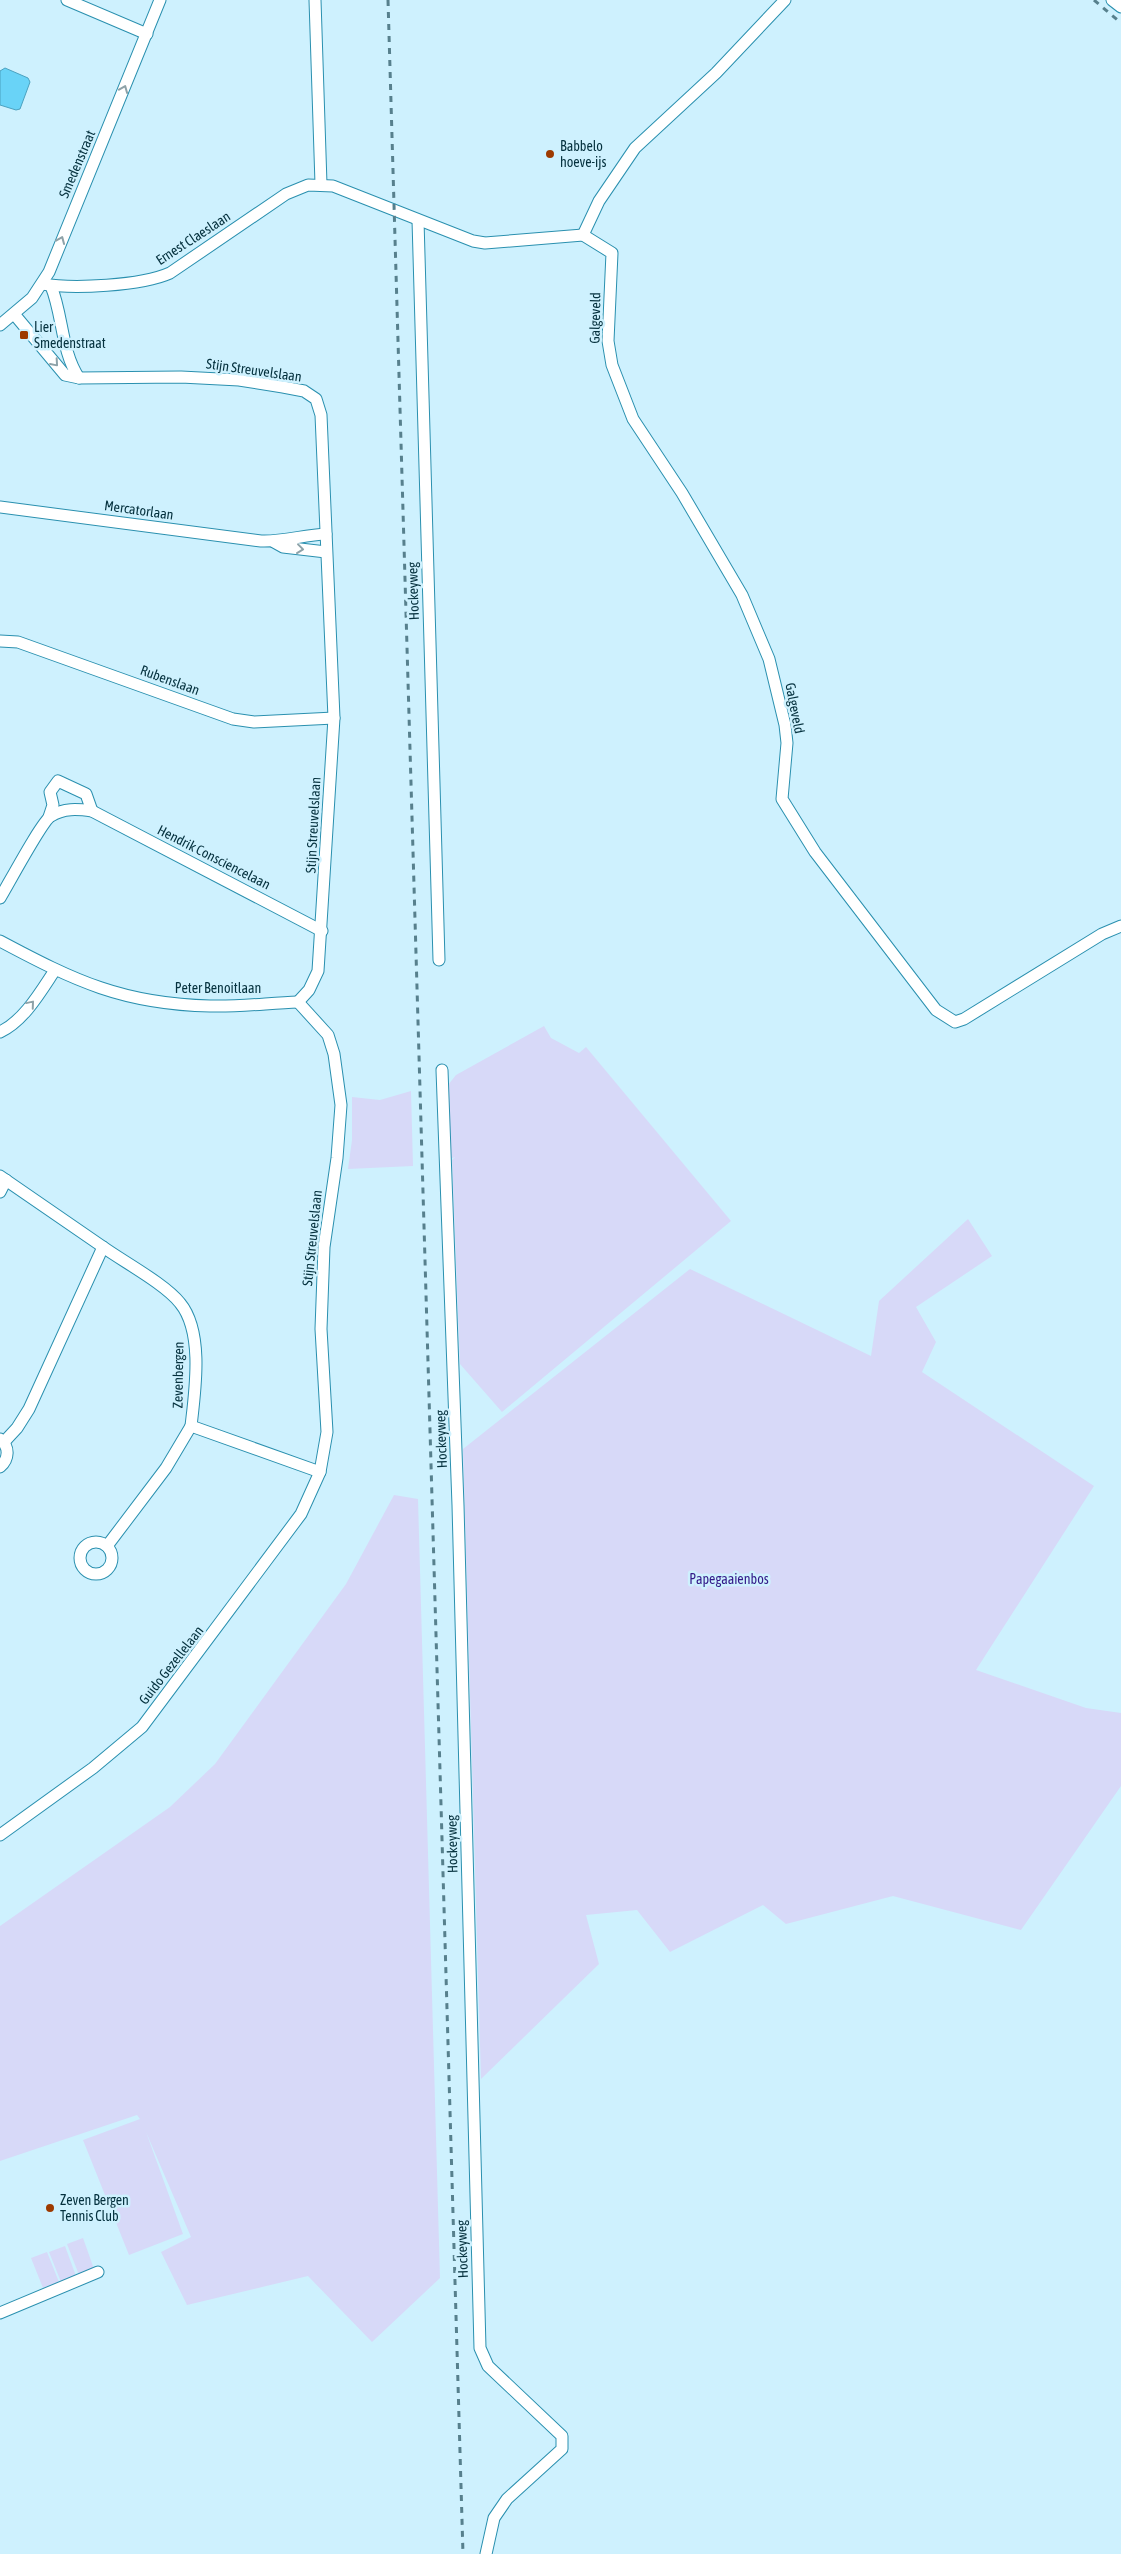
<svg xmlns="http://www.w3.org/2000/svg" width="1121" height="2554" font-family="'Asap Condensed',sans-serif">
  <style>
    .green { fill: #d7d9f8 }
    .water { fill: #69d3f7; stroke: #4ba2c0 }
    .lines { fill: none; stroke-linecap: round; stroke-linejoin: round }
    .minor-casing { stroke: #2a90af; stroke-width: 13 }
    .minor { stroke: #fff; stroke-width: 11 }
    .rail { stroke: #57808d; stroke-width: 3; stroke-dasharray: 6 6; stroke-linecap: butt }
    .oneway { stroke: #8ea2a8 }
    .poi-dot { fill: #9d3a00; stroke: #cef1fe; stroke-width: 2 }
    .labels { text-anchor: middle; stroke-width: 5; stroke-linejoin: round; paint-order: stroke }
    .poi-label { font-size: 14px; fill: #05313e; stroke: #cef1fe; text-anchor: start }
    .street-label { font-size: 14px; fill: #05313e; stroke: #cef1fe }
    .park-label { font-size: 14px; fill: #331b89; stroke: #cef1fe }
  </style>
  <rect width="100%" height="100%" fill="#cef1fe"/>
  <g class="green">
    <path d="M 544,1026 L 551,1038 L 579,1053 L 586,1047 L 731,1221 L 502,1412 L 460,1364 L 452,1160 L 455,1157 L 450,1159 L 448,1085 L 456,1075 Z"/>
    <path d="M 411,1091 L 413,1166 L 348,1169 L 352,1140 L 352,1097 L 380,1100 Z"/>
    <path d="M 968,1219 L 992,1256 L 916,1307 L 936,1342 L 922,1372 L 1094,1486 L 976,1670 L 1086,1708 L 1121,1713 L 1121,1786 L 1021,1930 L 893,1896 L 786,1924 L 763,1905 L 670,1952 L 637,1910 L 586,1915 L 599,1964 L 481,2079 L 463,1449 L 690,1269 L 871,1356 L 879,1301 Z"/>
    <path d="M 394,1495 L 418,1499 L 440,2278 L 372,2342 L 308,2276 L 187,2305 L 161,2252 L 191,2237 L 146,2132 L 183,2234 L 129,2255 L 83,2140 L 140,2119 L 137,2115 L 0,2161 L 0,1926 L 170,1807 L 215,1764 L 346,1584 Z"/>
    <path d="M 83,2238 L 94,2269 L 79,2275 L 67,2244 Z"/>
    <path d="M 65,2246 L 76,2276 L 61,2282 L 49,2252 Z"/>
    <path d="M 47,2252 L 59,2282 L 43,2288 L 31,2258 Z"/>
  </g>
  <path class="water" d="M 5,68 L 28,78 L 30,82 L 20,109 L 16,110 L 0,105 L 0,71 Z"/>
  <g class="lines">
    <defs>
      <g id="minor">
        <path d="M 67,0 L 147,34"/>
        <path d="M 315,0 L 321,184"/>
        <path d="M 1112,0 L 1121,7"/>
        <path d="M 418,220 L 439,960"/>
        <path d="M 583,235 L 599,201 L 635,148 L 716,73 L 785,0"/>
        <path d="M 42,284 C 73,289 141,286 170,273 L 286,194 L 308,185 L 333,186 L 473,241 L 485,243 L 583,235 L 612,253 L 608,341 L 612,365 L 633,419 L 682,493 L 742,595 L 769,659 L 785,725 L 787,743 L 782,799 L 815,852 L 936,1010 L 955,1022 L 964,1019 L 1102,934 L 1121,926"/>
        <path d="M 51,286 C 63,315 61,351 79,378"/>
        <path d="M 14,314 L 65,375 L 79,378 L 181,377 L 239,380 L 283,387 L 304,391 L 316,399 L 321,415 L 334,718 L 318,971 L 309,990 L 298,1002"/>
        <path d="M 0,325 L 32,298 L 49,272 L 160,0"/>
        <path d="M 0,507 L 261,541 C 282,542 304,535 326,534"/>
        <path d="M 274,542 L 283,547 L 326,552"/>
        <path d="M 0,641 L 18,642 L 233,719 L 254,722 L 334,718"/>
        <path d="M 49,817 L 53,805 L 50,792 L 58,781 L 86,794 L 92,811"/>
        <path d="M 0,898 C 8,885 42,821 51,816 C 64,808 77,809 92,811 L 322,931"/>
        <path d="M 0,941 C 75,981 123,1004 210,1006 C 239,1007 269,1003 298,1002"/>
        <path d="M 0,1032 C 24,1021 41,991 55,970"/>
        <path d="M 442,1070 L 458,1505 L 480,2348 L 488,2366 L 562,2436 L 562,2449 L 507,2499 L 494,2518 L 486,2554"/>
        <path d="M 0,1176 L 103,1247"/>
        <path d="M 0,1192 L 6,1180"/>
        <path d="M 0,1439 C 10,1447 9,1459 0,1467"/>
        <path d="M 4,1442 L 17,1428 L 29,1409 L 103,1247 C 124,1262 165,1284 180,1303 C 204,1332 195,1391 191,1426"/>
        <circle cx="96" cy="1558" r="16"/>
        <path d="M 107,1546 L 166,1468 L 191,1426 L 320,1472"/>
        <path d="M 0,1835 L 93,1768 L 142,1727 L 301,1514 L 320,1472 L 327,1432 L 321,1329 L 324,1247 L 337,1158 L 341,1105 L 334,1054 L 328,1035 L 298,1002"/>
        <path d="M 0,2313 L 98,2272"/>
      </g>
    </defs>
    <use href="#minor" class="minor-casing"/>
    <use href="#minor" class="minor"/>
    <g class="rail">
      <path d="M 388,0 L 463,2554"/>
      <path d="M 1094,0 L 1121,23"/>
    </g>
  </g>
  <defs><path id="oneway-chevron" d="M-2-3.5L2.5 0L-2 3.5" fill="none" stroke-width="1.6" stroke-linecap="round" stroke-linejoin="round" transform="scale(1.25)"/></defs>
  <g class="oneway">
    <use href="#oneway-chevron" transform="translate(124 89) rotate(-68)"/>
    <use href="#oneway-chevron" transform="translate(61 240) rotate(-67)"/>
    <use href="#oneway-chevron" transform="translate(55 363) rotate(49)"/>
    <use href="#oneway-chevron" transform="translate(300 549) rotate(7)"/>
    <use href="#oneway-chevron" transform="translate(31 1004) rotate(-50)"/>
  </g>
  <g class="poi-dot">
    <circle cx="550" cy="154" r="5"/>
    <rect x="19" y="330" width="10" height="10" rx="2.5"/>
    <circle cx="50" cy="2208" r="5"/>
  </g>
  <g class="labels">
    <g class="poi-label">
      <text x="560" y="151">Babbelo<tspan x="560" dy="16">hoeve-ijs</tspan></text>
      <text x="34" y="332">Lier<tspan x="34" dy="16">Smedenstraat</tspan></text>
      <text x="60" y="2205">Zeven Bergen<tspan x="60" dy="16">Tennis Club</tspan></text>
    </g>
    <g class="street-label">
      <text transform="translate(77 164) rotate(-67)" y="5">Smedenstraat</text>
      <text transform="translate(193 238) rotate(-33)" y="5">Ernest Claeslaan</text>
      <text transform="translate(595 318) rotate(-89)" y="5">Galgeveld</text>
      <text transform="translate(254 370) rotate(8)" y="5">Stijn Streuvelslaan</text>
      <text transform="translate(139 510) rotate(8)" y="5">Mercatorlaan</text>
      <text transform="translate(413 591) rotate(-92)" y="5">Hockeyweg</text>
      <text transform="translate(170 680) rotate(20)" y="5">Rubenslaan</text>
      <text transform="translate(795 708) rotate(79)" y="5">Galgeveld</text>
      <text transform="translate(313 825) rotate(-87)" y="5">Stijn Streuvelslaan</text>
      <text transform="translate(214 857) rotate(27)" y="5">Hendrik Consciencelaan</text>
      <text x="218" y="993">Peter Benoitlaan</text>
      <text transform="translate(312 1238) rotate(-84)" y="5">Stijn Streuvelslaan</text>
      <text transform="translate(178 1375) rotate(-89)" y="5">Zevenbergen</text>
      <text transform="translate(441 1439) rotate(-92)" y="5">Hockeyweg</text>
      <text transform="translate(171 1665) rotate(-52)" y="5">Guido Gezellelaan</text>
      <text transform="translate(452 1844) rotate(-91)" y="5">Hockeyweg</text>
      <text transform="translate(462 2249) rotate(-92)" y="5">Hockeyweg</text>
    </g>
    <g class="park-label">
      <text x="729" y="1584">Papegaaienbos</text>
    </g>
  </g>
</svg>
